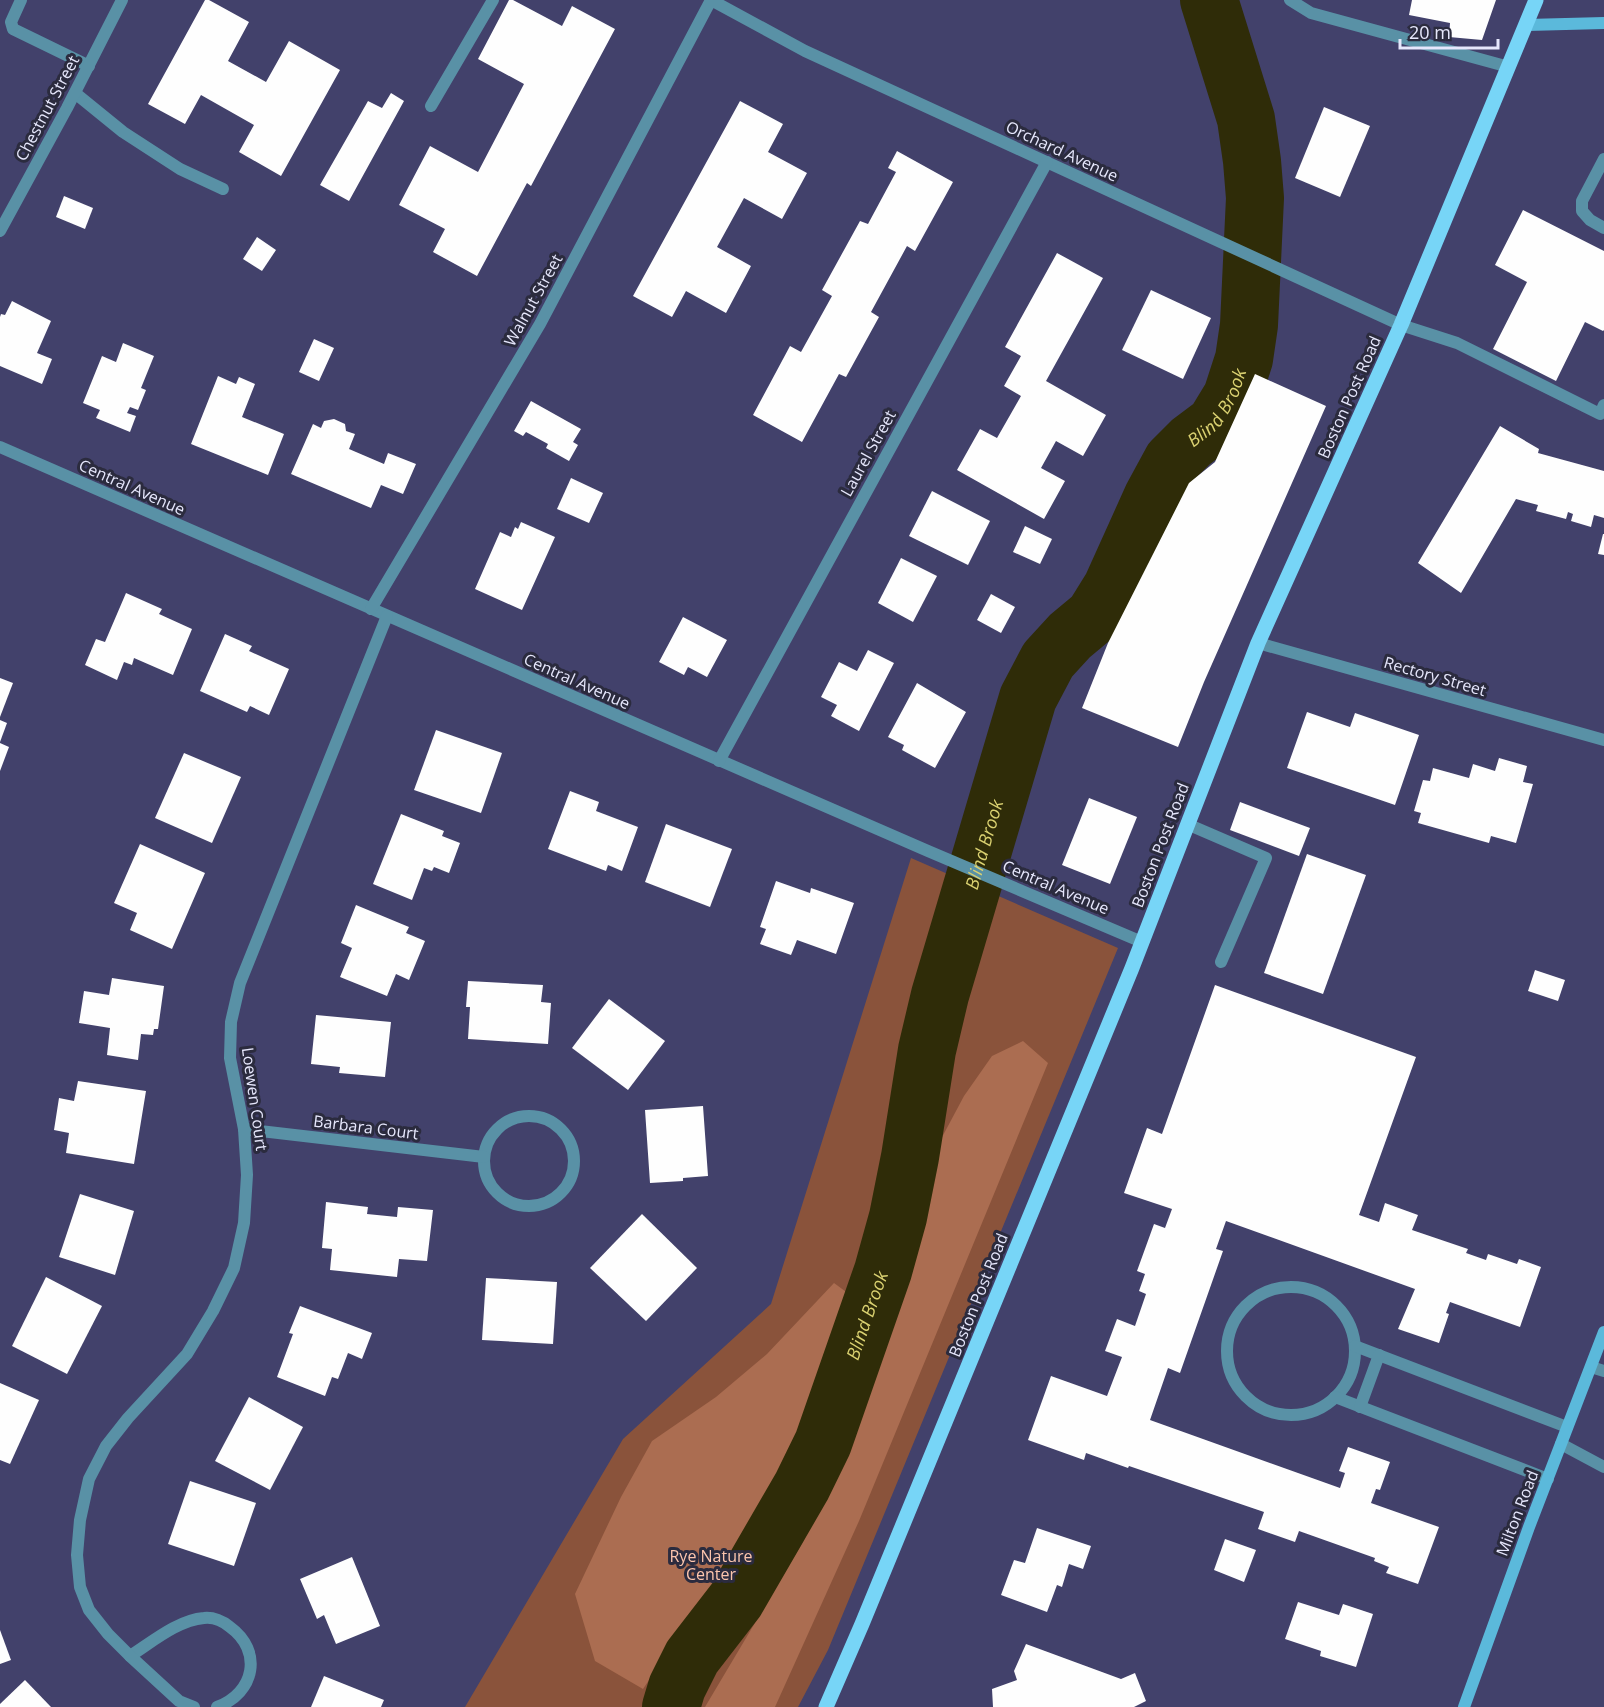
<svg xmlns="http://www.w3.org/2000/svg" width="1604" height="1707" font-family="'Open Sans',sans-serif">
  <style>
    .green { fill: #8a533b }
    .forest { fill: #ab6d51 }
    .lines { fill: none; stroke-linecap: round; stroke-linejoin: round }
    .river { stroke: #2f2c08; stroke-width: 58 }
    .building { fill: #fefefe }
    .lane { stroke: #5991a6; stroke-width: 12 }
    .street { stroke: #5991a6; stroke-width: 12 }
    .secondary { stroke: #5bb9db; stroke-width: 12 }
    .primary { stroke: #77d5f7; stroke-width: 15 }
    .labels { text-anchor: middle; stroke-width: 6; stroke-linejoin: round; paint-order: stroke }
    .street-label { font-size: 16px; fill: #e6e7fc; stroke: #2b2b3e }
    .park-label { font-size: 16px; fill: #fcc5ad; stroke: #2b2b3e }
    .water-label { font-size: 18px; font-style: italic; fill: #dad171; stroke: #2b2b3e }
  </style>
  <rect width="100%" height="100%" fill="#42416b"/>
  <path class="green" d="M 911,858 L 1118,948 L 828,1650 L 798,1707 L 465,1707 L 623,1439 L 771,1304 Z"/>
  <g class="forest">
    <path d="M 1023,1041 L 1048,1063 L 859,1521 L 775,1707 L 705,1707 L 803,1542 L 835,1473 L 875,1369 L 924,1171 L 964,1096 L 992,1056 Z"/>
    <path d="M 834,1283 L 849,1294 L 847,1314 L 790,1455 L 740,1544 L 643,1689 L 595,1661 L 575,1594 L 621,1497 L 652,1441 L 716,1397 L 767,1354 Z"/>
  </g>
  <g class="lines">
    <path class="river" id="s1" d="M 671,1707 L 677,1687 L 692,1657 L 736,1600 L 802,1486 L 823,1443 L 883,1271 L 898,1217 L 910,1157 L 927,1050 L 940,995 L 1028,698 L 1048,660 L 1070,636 L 1094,616 L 1112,587 L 1153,496 L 1172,461 L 1191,442 L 1215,424 L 1232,396 L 1244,359 L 1249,325 L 1255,198 L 1252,161 L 1246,119 L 1209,0"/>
  </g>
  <g class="building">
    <path d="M 205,0 L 209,0 L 249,22 L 228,61 L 266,82 L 289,41 L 340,70 L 281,176 L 239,152 L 254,125 L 201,95 L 185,124 L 148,104 Z"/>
    <path d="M 509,0 L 513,0 L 562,26 L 572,6 L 615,29 L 531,186 L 527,183 L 477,276 L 433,252 L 445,229 L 399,205 L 430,146 L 478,172 L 524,84 L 478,59 Z"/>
    <path d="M 1412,0 L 1496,0 L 1482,40 L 1449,37 L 1450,23 L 1409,15 Z"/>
    <path d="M 391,93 L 404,101 L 349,201 L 320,185 L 368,101 L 382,108 Z"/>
    <path d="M 740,101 L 783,124 L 768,152 L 807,173 L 782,219 L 744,198 L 717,247 L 751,266 L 726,313 L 686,291 L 672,317 L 633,296 Z"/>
    <path d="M 1324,107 L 1370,126 L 1340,197 L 1295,178 Z"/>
    <path d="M 897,151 L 953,182 L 915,251 L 907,246 L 871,312 L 879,317 L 846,377 L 839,374 L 802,442 L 753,415 L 790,346 L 801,352 L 832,296 L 822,290 L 860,221 L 868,224 L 896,172 L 888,168 Z"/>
    <path d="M 64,196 L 93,208 L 85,229 L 56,217 Z"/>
    <path d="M 1523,210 L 1604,251 L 1604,330 L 1603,331 L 1585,322 L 1556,381 L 1493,349 L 1527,282 L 1495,265 Z"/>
    <path d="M 257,237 L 276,250 L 262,271 L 243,259 Z"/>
    <path d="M 1057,253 L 1103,278 L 1046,381 L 1106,415 L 1083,456 L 1056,441 L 1041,468 L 1065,481 L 1044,519 L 957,470 L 980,429 L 997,438 L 1021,396 L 1004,386 L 1021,356 L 1005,347 Z"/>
    <path d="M 1151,290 L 1211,318 L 1183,379 L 1122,350 Z"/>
    <path d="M 12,301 L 51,321 L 37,353 L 52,359 L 42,384 L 0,366 L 0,317 L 1,314 L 5,315 Z"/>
    <path d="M 314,339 L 334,348 L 319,381 L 299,372 Z"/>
    <path d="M 123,343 L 154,356 L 141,388 L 146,390 L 138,410 L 130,407 L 127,413 L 136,416 L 130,432 L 96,418 L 100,410 L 83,403 L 102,356 L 116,362 Z"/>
    <path d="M 1255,374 L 1326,406 L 1204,682 L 1178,747 L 1082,708 L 1108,643 L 1189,483 L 1215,462 Z"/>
    <path d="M 218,376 L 236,384 L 239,377 L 255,384 L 242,417 L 284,434 L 268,475 L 191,444 Z"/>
    <path d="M 531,401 L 581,429 L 573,442 L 578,445 L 569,461 L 546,448 L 548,444 L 526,432 L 523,436 L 514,431 Z"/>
    <path d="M 334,419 L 345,424 L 346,431 L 355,434 L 349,449 L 384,464 L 388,453 L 416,464 L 403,494 L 381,485 L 371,508 L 291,474 L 313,424 L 321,428 L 324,421 Z"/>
    <path d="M 1500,426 L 1539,449 L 1538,453 L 1604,471 L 1604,518 L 1594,515 L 1591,527 L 1571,521 L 1573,514 L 1568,512 L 1566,519 L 1536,511 L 1538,505 L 1516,499 L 1461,593 L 1418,563 Z"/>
    <path d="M 571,478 L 603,493 L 589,523 L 557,509 Z"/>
    <path d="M 932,491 L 990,521 L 968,565 L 909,536 Z"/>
    <path d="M 521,522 L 555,537 L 522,610 L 475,589 L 500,532 L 511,537 L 515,527 L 518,529 Z"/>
    <path d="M 1025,526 L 1052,539 L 1040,564 L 1013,552 Z"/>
    <path d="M 1603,534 L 1604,534 L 1604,555 L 1598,554 Z"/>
    <path d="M 901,558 L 937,576 L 913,622 L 878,603 Z"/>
    <path d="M 126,593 L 162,609 L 159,614 L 192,629 L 173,675 L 134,658 L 132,665 L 124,662 L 117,680 L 85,665 L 96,639 L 105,642 Z"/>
    <path d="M 991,594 L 1015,607 L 1001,633 L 977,620 Z"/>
    <path d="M 683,617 L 727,640 L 707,677 L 688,667 L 684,675 L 659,662 Z"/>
    <path d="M 225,634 L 252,646 L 249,651 L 289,669 L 269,715 L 250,706 L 247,712 L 200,691 Z"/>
    <path d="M 868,650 L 894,663 L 859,731 L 831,716 L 837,705 L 821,697 L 839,662 L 857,671 Z"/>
    <path d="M 0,678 L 13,683 L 0,717 Z"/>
    <path d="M 917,683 L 966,712 L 935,768 L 902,750 L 904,745 L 888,737 Z"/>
    <path d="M 1307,712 L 1350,727 L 1355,713 L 1419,735 L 1395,805 L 1287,768 Z"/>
    <path d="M 0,720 L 7,723 L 0,742 Z"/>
    <path d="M 436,730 L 502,753 L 481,813 L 414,790 Z"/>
    <path d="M 0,743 L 9,747 L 0,771 Z"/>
    <path d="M 184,753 L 241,777 L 212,843 L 155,818 Z"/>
    <path d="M 1499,758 L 1527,766 L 1523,782 L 1533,784 L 1516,843 L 1491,836 L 1489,843 L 1418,823 L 1421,813 L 1414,811 L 1423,780 L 1430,781 L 1433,768 L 1469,778 L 1473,764 L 1495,771 Z"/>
    <path d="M 570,791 L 599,802 L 596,811 L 638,827 L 622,871 L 608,865 L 606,871 L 548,849 Z"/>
    <path d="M 1089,798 L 1137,817 L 1110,884 L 1062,865 Z"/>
    <path d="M 1240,802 L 1310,828 L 1299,856 L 1230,830 Z"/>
    <path d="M 401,814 L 444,831 L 442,836 L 460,843 L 449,873 L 434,867 L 432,871 L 424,868 L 412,900 L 373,884 Z"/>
    <path d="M 666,824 L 732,849 L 710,907 L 645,882 Z"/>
    <path d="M 140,844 L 205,873 L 172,949 L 130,930 L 137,913 L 114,903 Z"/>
    <path d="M 1307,854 L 1366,875 L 1323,994 L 1264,973 Z"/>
    <path d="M 776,881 L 810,893 L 811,888 L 854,903 L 836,954 L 797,940 L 791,955 L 760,944 L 766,929 L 760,927 Z"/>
    <path d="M 356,905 L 409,927 L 406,933 L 425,941 L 409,980 L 396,974 L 387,996 L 340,977 L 352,948 L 341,943 Z"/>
    <path d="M 1535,970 L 1565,980 L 1558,1001 L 1528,991 Z"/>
    <path d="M 112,978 L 164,986 L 158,1029 L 154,1029 L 153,1035 L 141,1034 L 138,1060 L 107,1055 L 110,1028 L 79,1023 L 84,991 L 109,995 Z"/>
    <path d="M 468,981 L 543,985 L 541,1002 L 551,1003 L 548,1044 L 468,1039 L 470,1007 L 466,1007 Z"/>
    <path d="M 1215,985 L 1416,1057 L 1359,1215 L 1379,1222 L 1385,1203 L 1418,1215 L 1412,1230 L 1468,1249 L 1466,1253 L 1486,1260 L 1488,1254 L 1517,1264 L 1519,1259 L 1541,1267 L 1520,1327 L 1450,1302 L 1446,1313 L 1449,1314 L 1439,1343 L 1398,1329 L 1415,1289 L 1226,1221 L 1216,1249 L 1223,1251 L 1180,1373 L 1168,1368 L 1150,1420 L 1340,1488 L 1345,1473 L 1339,1471 L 1348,1447 L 1390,1462 L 1380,1490 L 1376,1489 L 1371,1503 L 1439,1527 L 1418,1584 L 1386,1573 L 1389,1567 L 1374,1561 L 1375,1558 L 1299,1531 L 1295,1542 L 1258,1529 L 1264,1512 L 1129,1466 L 1128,1468 L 1086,1453 L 1084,1460 L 1028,1440 L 1051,1376 L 1107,1396 L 1122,1357 L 1105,1351 L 1117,1319 L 1135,1326 L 1146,1294 L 1139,1291 L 1145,1274 L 1137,1271 L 1154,1224 L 1165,1228 L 1172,1209 L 1124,1193 L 1147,1128 L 1162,1134 Z"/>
    <path d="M 609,999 L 665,1041 L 628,1090 L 572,1048 Z"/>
    <path d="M 316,1015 L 391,1022 L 385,1077 L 339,1073 L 340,1067 L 311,1064 Z"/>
    <path d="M 78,1081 L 146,1091 L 134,1164 L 66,1153 L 69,1133 L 54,1130 L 59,1098 L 74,1101 Z"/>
    <path d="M 703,1106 L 708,1176 L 683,1178 L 683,1181 L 650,1183 L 645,1110 Z"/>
    <path d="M 80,1194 L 134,1211 L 115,1275 L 59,1257 Z"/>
    <path d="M 326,1202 L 368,1207 L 367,1214 L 397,1217 L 398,1207 L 433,1210 L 427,1261 L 399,1259 L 397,1277 L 330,1270 L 332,1249 L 322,1248 Z"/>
    <path d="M 642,1214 L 697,1268 L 646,1321 L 590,1268 Z"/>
    <path d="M 46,1277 L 102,1306 L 67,1374 L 12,1346 Z"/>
    <path d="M 486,1278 L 557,1282 L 553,1344 L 482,1340 Z"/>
    <path d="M 300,1306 L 372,1333 L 362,1359 L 348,1353 L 338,1379 L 332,1377 L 325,1396 L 277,1377 L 293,1334 L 289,1333 Z"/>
    <path d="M 0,1383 L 39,1400 L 10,1464 L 0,1460 Z"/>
    <path d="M 249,1397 L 303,1427 L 270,1490 L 215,1461 Z"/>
    <path d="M 190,1481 L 256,1503 L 234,1566 L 168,1544 Z"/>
    <path d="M 1037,1528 L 1091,1546 L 1083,1569 L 1069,1564 L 1062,1587 L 1057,1585 L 1047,1612 L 1001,1595 L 1014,1560 L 1025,1563 Z"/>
    <path d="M 1225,1539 L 1256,1550 L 1244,1582 L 1214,1570 Z"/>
    <path d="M 352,1557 L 380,1626 L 336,1644 L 324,1615 L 317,1619 L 300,1579 Z"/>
    <path d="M 1298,1602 L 1339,1615 L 1343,1604 L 1373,1614 L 1356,1667 L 1320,1656 L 1321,1651 L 1285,1639 Z"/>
    <path d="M 0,1630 L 11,1660 L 0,1664 Z"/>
    <path d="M 1026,1644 L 1121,1679 L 1135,1673 L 1146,1701 L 1134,1707 L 993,1707 L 992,1689 L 1017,1680 L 1014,1671 Z"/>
    <path d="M 324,1676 L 384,1700 L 381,1707 L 311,1707 Z"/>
    <path d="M 25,1680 L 51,1707 L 0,1707 L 0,1704 Z"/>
  </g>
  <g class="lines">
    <g class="lane">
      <path d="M 21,0 L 11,22 L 13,29 L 89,66"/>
      <path d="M 1290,0 L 1311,13 L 1509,67"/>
      <path d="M 75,93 L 123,132 L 180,169 L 223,189"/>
      <path d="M 431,106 L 493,0"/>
      <path d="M 1604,159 L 1582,201 L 1582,211 L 1590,220 L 1604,228"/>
      <path d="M 1401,325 L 1457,343 L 1600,414 L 1604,405"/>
      <path d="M 1187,824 L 1266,858 L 1221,962"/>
      <circle cx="1291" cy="1351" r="64"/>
      <path d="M 1355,1346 L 1567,1427"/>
      <path d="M 1591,1367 L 1604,1371"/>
      <path d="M 1335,1397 L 1548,1479"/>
      <path d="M 1360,1407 L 1379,1355"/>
      <path d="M 1561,1444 L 1604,1467"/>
    </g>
    <g class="street">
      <path d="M 0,231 L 67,108 L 122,0"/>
      <path d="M 0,447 L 928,851 L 1142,942"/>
      <path d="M 371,609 L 540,324 L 711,0 L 805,51 L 1401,325"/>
      <path d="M 1258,643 L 1604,740"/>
      <path d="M 719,761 L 1047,162"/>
      <circle cx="529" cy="1161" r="45"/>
      <path d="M 244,1129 L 484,1157"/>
      <path d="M 130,1656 C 152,1642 178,1620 204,1618 C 213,1617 223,1621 230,1627 C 263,1651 255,1693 217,1707"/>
      <path d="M 194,1707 L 179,1701 L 130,1656 L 108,1634 L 89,1610 L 80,1587 L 77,1555 L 80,1520 L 89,1479 L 106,1446 L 128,1418 L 187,1354 L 213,1311 L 234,1268 L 244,1223 L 247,1175 L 244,1129 L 230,1058 L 231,1022 L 240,983 L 387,616"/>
    </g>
    <g class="secondary">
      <path d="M 1527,25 L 1604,23"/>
      <path d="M 1464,1707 L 1529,1527 L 1604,1332"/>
    </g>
    <path class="primary" d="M 826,1707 L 862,1624 L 1132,968 L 1258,643 L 1401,325 L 1536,0"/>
  </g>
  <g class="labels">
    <g class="street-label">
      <text transform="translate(47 108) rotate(-62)" y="6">Chestnut Street</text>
      <text transform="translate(1062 151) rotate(25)" y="6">Orchard Avenue</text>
      <text transform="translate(533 300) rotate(-61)" y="6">Walnut Street</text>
      <text transform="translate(1349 397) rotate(-66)" y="6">Boston Post Road</text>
      <text transform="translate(868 453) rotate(-61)" y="6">Laurel Street</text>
      <text transform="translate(132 487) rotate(24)" y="6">Central Avenue</text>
      <text transform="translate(1435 676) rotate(16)" y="6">Rectory Street</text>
      <text transform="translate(577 681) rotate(24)" y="6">Central Avenue</text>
      <text transform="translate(1160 845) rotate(-69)" y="6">Boston Post Road</text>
      <text transform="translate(1056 887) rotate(23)" y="6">Central Avenue</text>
      <text transform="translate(255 1099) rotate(82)" y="6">Loewen Court</text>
      <text transform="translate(366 1127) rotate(7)" y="6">Barbara Court</text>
      <text transform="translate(978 1295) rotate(-68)" y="6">Boston Post Road</text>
      <text transform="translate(1517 1513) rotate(-69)" y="6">Milton Road</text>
    </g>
    <g class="park-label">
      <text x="711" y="1562">Rye Nature<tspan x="711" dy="18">Center</tspan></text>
    </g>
    <g class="water-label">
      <text dy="6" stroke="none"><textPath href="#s1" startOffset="1432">Blind Brook</textPath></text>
      <text dy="6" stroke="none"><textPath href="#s1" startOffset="927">Blind Brook</textPath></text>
      <text dy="6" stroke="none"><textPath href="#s1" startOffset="441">Blind Brook</textPath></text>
    </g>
  </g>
  <path d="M1400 39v9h98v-9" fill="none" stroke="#e6e7fc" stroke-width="3"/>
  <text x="1409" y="39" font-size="18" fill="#e6e7fc" stroke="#2b2b3e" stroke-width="4.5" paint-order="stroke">20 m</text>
</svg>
